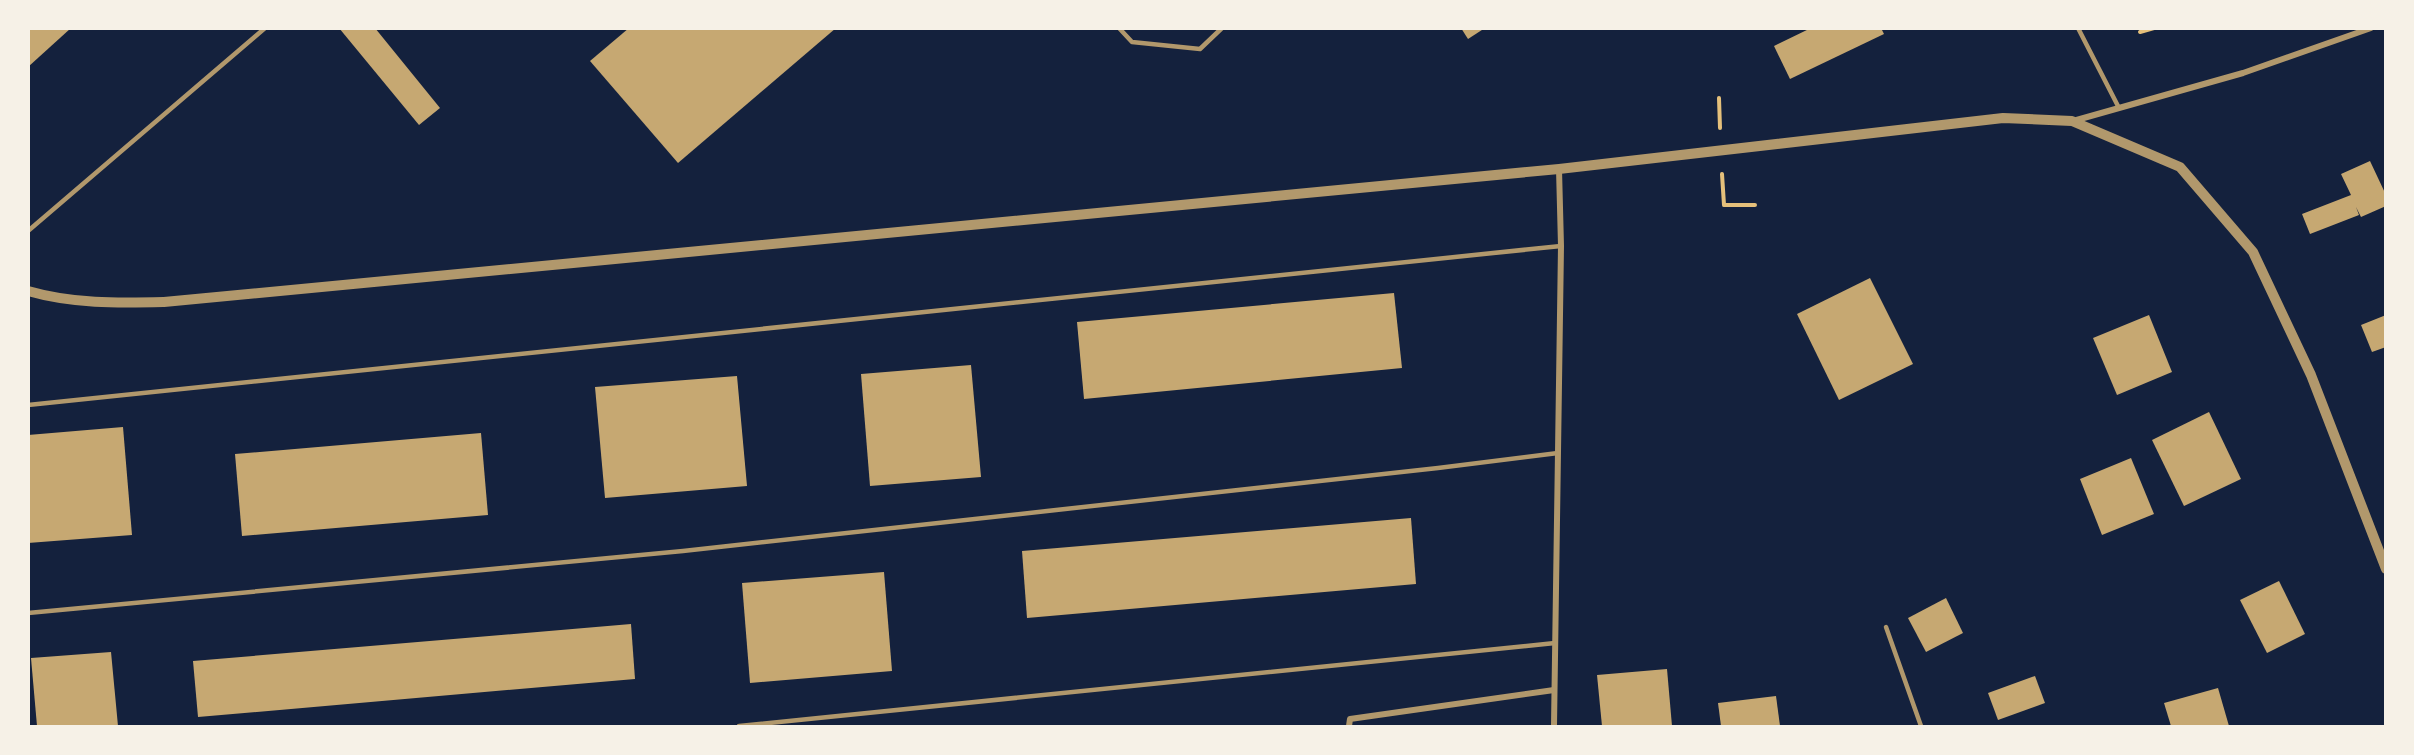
<svg xmlns="http://www.w3.org/2000/svg" width="2414" height="755" font-family="'Fira Sans Condensed',sans-serif">
  <style>
    .building { fill: #c6a872 }
    .lines { fill: none; stroke-linecap: round; stroke-linejoin: round }
    .path { stroke: #e5c07b; stroke-width: 4 }
    .service { stroke: #b1986c; stroke-width: 4.5 }
    .minor { stroke: #b1986c; stroke-width: 6 }
    .tertiary { stroke: #b1986c; stroke-width: 10 }
  </style>
  <rect width="100%" height="100%" fill="#14213d"/>
  <g class="building">
    <path d="M 28,28 L 71,28 L 28,67 Z"/>
    <path d="M 339,28 L 375,28 L 440,108 L 419,125 Z"/>
    <path d="M 629,28 L 836,28 L 678,163 L 590,61 Z"/>
    <path d="M 1461,28 L 1485,28 L 1468,39 Z"/>
    <path d="M 1811,28 L 1881,28 L 1884,34 L 1790,79 L 1774,46 Z"/>
    <path d="M 2370,161 L 2386,195 L 2386,206 L 2361,217 L 2356,207 L 2359,215 L 2310,234 L 2302,214 L 2351,195 L 2341,174 Z"/>
    <path d="M 1870,278 L 1913,364 L 1839,400 L 1797,314 Z"/>
    <path d="M 1394,293 L 1402,368 L 1084,399 L 1077,322 Z"/>
    <path d="M 2149,315 L 2172,372 L 2117,395 L 2093,338 Z"/>
    <path d="M 2386,315 L 2386,347 L 2372,352 L 2361,325 Z"/>
    <path d="M 971,365 L 981,477 L 870,486 L 861,374 Z"/>
    <path d="M 737,376 L 747,486 L 605,498 L 595,387 Z"/>
    <path d="M 2209,412 L 2241,479 L 2184,506 L 2152,440 Z"/>
    <path d="M 123,427 L 132,535 L 28,543 L 28,435 Z"/>
    <path d="M 481,433 L 488,515 L 242,536 L 235,454 Z"/>
    <path d="M 2131,458 L 2154,514 L 2102,535 L 2080,479 Z"/>
    <path d="M 1411,518 L 1416,584 L 1027,618 L 1022,551 Z"/>
    <path d="M 884,572 L 892,671 L 750,683 L 742,583 Z"/>
    <path d="M 2279,581 L 2305,634 L 2267,653 L 2240,600 Z"/>
    <path d="M 1946,598 L 1963,633 L 1926,652 L 1908,618 Z"/>
    <path d="M 631,624 L 635,679 L 198,717 L 193,661 Z"/>
    <path d="M 111,652 L 118,726 L 37,726 L 31,658 Z"/>
    <path d="M 1667,669 L 1672,726 L 1602,726 L 1597,675 Z"/>
    <path d="M 2035,676 L 2045,703 L 1998,720 L 1988,693 Z"/>
    <path d="M 2218,688 L 2229,726 L 2171,726 L 2164,703 Z"/>
    <path d="M 1776,696 L 1780,726 L 1721,726 L 1718,703 Z"/>
  </g>
  <g class="lines">
    <g class="path">
      <path d="M 2140,32 L 2154,28"/>
      <path d="M 1719,98 L 1720,128"/>
      <path d="M 1722,174 L 1724,205 L 1755,205"/>
    </g>
    <g class="service">
      <path d="M 1119,28 L 1132,42 L 1200,49 L 1222,28"/>
      <path d="M 2078,28 L 2119,108"/>
      <path d="M 28,231 L 265,28"/>
      <path d="M 28,405 L 1561,246"/>
      <path d="M 28,613 L 683,551 L 1438,468 L 1558,453"/>
      <path d="M 1886,627 L 1921,726"/>
      <path d="M 739,726 L 1555,643"/>
    </g>
    <g class="minor">
      <path d="M 2073,121 L 2243,73 L 2371,28"/>
      <path d="M 1349,726 L 1350,719 L 1554,690"/>
      <path d="M 1554,726 L 1561,246 L 1559,169"/>
    </g>
    <path class="tertiary" d="M 28,291 C 73,304 117,303 164,302 L 1559,169 L 2003,118 L 2072,121 L 2180,167 L 2253,252 L 2311,375 L 2386,569"/>
  </g>
  <rect width="2414" height="755" fill="none" stroke="#f6f1e7" stroke-width="60"/>
</svg>
